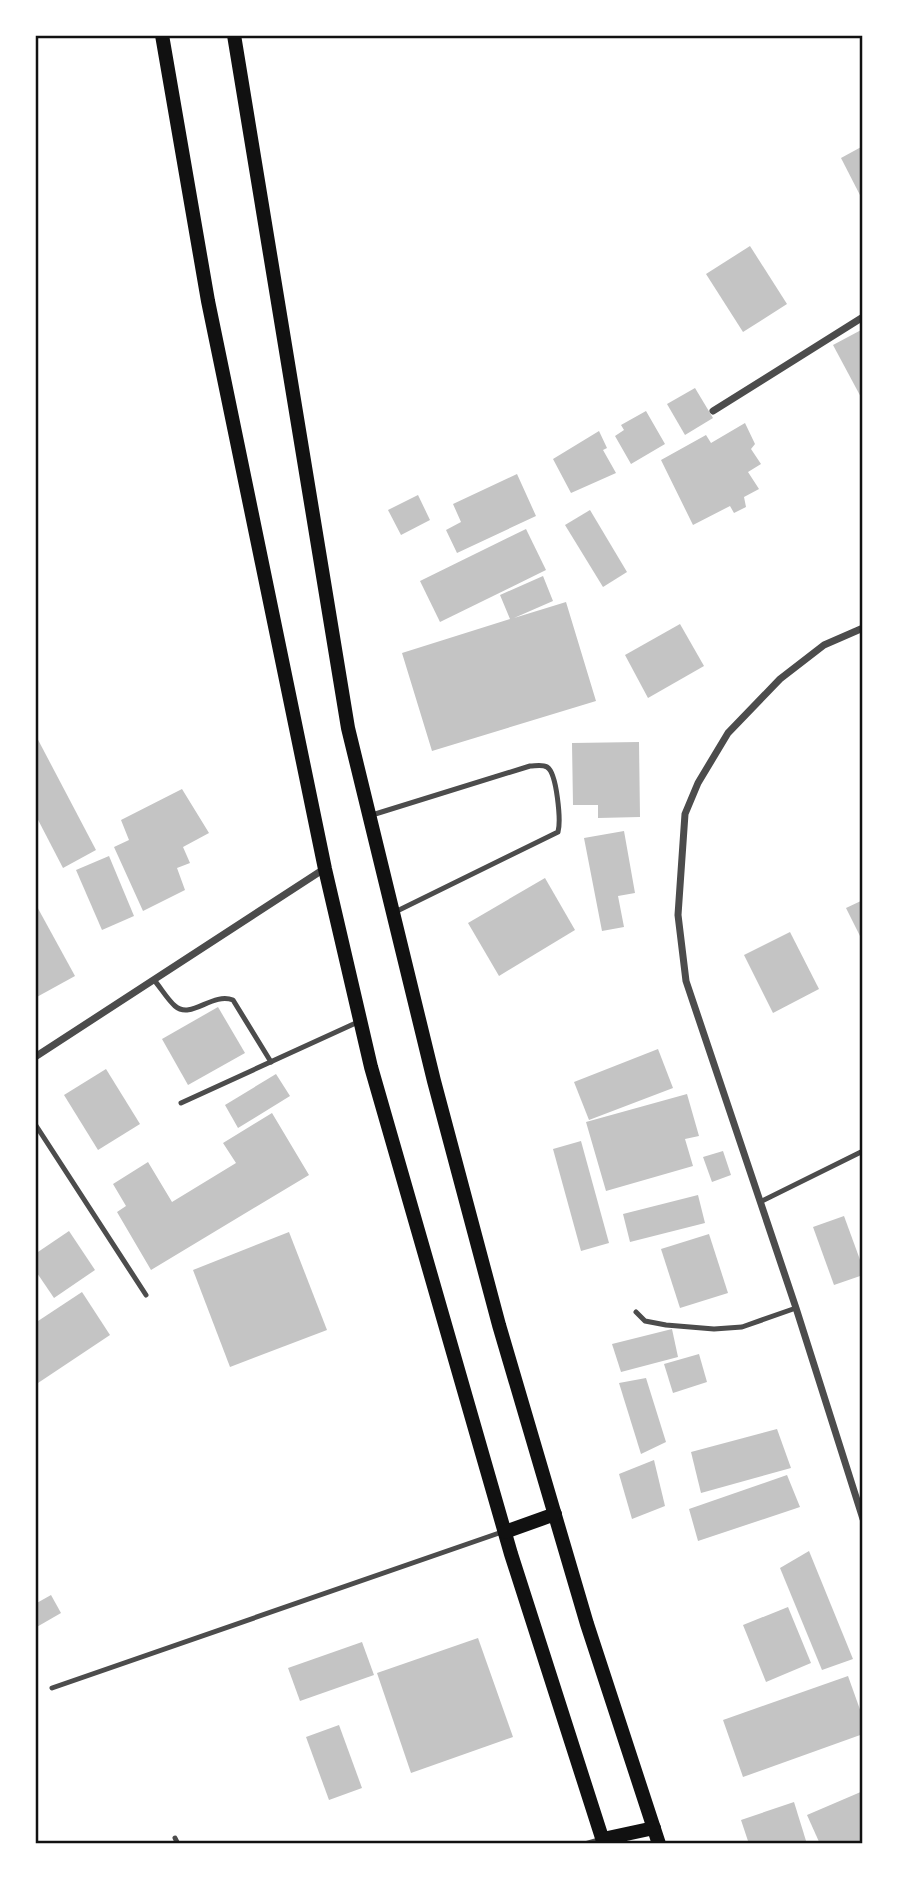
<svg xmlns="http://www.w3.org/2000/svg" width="898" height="1879" font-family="Quicksand,sans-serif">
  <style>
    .building { fill: #c4c4c4 }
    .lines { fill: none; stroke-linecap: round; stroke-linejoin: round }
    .service { stroke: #4c4c4c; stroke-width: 5 }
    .minor { stroke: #4c4c4c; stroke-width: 7 }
    .secondary { stroke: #111; stroke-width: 14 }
    .neatline { fill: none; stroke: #111; stroke-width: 2.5 }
  </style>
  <rect width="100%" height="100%" fill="#fff"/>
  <g class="building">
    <path d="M 863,146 L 863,201 L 841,158 Z"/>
    <path d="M 750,246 L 787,304 L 743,332 L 706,274 Z"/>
    <path d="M 863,329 L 863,401 L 833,345 Z"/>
    <path d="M 695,388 L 713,418 L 685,435 L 667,404 Z"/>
    <path d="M 646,411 L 665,444 L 631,464 L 615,436 L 624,430 L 621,425 Z"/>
    <path d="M 745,423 L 755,444 L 751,449 L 761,464 L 748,472 L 759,489 L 744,497 L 746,507 L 734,513 L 730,506 L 693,525 L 661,460 L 706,435 L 711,443 Z"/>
    <path d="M 599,431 L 607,448 L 603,450 L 616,473 L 571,493 L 553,459 Z"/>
    <path d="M 517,474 L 536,516 L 457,553 L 446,530 L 461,522 L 453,504 Z"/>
    <path d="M 418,495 L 430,520 L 401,535 L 388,510 Z"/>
    <path d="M 590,510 L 627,572 L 603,587 L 565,525 Z"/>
    <path d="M 526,529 L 546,570 L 440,622 L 420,581 Z"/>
    <path d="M 543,576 L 553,601 L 514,618 L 566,602 L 596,701 L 432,751 L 402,653 L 510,619 L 500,595 Z"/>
    <path d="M 680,624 L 704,666 L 648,698 L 625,655 Z"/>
    <path d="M 35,734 L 96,850 L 63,868 L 35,814 Z"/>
    <path d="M 639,742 L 640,817 L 598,818 L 598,805 L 573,805 L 572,743 Z"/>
    <path d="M 182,789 L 209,833 L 183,847 L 190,863 L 177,868 L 185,890 L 143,911 L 114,847 L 129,840 L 121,820 Z"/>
    <path d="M 624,831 L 635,893 L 618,896 L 624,927 L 602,931 L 584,838 Z"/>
    <path d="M 109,856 L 134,916 L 102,930 L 76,870 Z"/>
    <path d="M 545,878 L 575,930 L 499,976 L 468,923 Z"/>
    <path d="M 863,900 L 863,942 L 846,908 Z"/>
    <path d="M 35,903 L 75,976 L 35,998 Z"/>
    <path d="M 790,932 L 819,989 L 773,1013 L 744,955 Z"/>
    <path d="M 218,1007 L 245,1053 L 188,1085 L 162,1039 Z"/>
    <path d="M 658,1049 L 673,1088 L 589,1120 L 574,1082 Z"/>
    <path d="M 106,1069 L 140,1124 L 98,1150 L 64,1095 Z"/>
    <path d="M 276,1074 L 290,1096 L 238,1128 L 225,1105 Z"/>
    <path d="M 687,1094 L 699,1136 L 685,1139 L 693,1166 L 606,1191 L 586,1122 Z"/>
    <path d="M 272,1113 L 309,1175 L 151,1270 L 117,1212 L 126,1206 L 113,1184 L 148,1162 L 172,1202 L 236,1163 L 223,1143 Z"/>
    <path d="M 581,1141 L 609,1243 L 581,1251 L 553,1149 Z"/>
    <path d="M 723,1151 L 731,1175 L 712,1182 L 703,1157 Z"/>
    <path d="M 698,1195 L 705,1223 L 630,1242 L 623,1214 Z"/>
    <path d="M 844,1216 L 863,1268 L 863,1275 L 834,1285 L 813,1227 Z"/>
    <path d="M 69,1231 L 95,1270 L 54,1298 L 35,1270 L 35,1254 Z"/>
    <path d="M 289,1232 L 327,1330 L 230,1367 L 193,1270 Z"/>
    <path d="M 709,1234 L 728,1293 L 680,1308 L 661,1249 Z"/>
    <path d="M 82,1292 L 110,1335 L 35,1385 L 35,1323 Z"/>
    <path d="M 672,1329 L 678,1357 L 621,1372 L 612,1344 Z"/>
    <path d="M 699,1354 L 707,1382 L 673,1393 L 664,1364 Z"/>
    <path d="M 646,1378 L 666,1442 L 641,1454 L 619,1383 Z"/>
    <path d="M 777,1429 L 791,1468 L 701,1493 L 691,1452 Z"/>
    <path d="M 654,1460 L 665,1506 L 632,1519 L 619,1474 Z"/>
    <path d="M 787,1475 L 800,1507 L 698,1541 L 689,1509 Z"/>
    <path d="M 809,1551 L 853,1659 L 822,1670 L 780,1568 Z"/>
    <path d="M 51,1595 L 61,1613 L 35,1628 L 35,1604 Z"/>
    <path d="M 788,1607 L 811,1663 L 766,1682 L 743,1625 Z"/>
    <path d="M 478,1638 L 513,1737 L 411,1773 L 377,1673 Z"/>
    <path d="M 362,1642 L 374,1675 L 300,1701 L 288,1668 Z"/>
    <path d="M 848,1676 L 863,1718 L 863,1734 L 743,1777 L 723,1720 Z"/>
    <path d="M 339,1725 L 362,1788 L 329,1800 L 306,1737 Z"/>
    <path d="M 863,1791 L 863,1844 L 820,1844 L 807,1815 Z"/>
    <path d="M 794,1802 L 807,1844 L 749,1844 L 741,1820 Z"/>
  </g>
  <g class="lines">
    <g class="service">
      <path d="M 372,815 L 530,766 C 535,766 542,764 547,767 C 557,773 561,821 558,832 L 393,913"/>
      <path d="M 154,980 C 161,988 167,999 175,1006 C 191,1020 212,992 233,1000 L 271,1062"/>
      <path d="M 181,1103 L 358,1022"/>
      <path d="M 35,1124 L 146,1295"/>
      <path d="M 760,1202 L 863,1151"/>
      <path d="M 636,1312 L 645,1321 L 666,1325 L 714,1329 L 742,1327 L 796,1308"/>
      <path d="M 52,1688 L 502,1532"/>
      <path d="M 175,1838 L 178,1844"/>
      <path d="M 585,1844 L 602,1839"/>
    </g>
    <g class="minor">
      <path d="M 713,411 L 863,317"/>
      <path d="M 863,628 L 824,645 L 780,679 L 728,733 L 698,783 L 685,814 L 678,915 L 686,981 L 796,1308 L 863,1519"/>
      <path d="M 35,1057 L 324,869"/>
    </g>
    <g class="secondary">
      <path d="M 162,35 L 208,301 L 325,869 L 371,1067 L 511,1554 L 604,1844"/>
      <path d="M 234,35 L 348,728 L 434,1081 L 499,1325 L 587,1624 L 659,1844"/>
      <path d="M 505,1532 L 555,1514"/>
      <path d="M 603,1839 L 654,1828"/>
    </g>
  </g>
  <rect width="898" height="1879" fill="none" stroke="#ffffff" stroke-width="74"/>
  <rect x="37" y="37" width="824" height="1805" class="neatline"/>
</svg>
